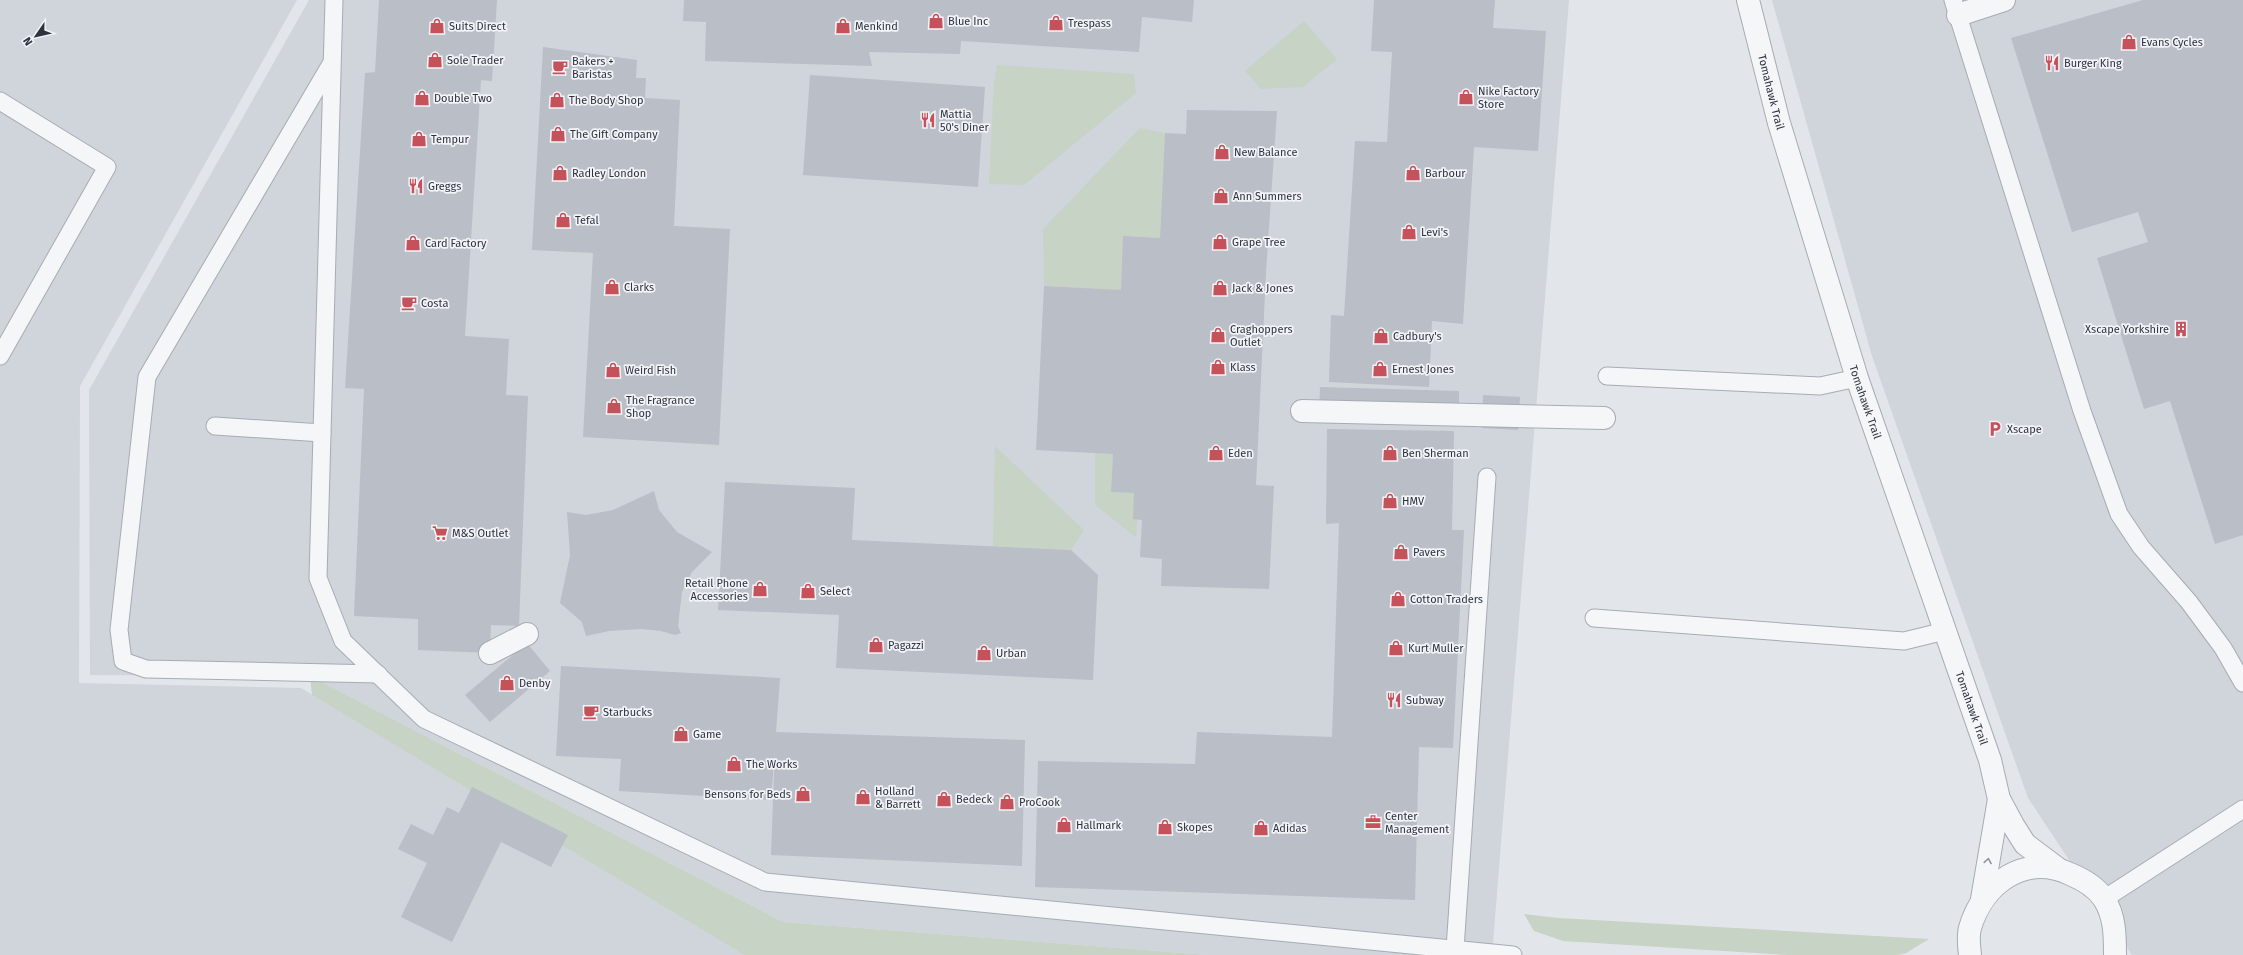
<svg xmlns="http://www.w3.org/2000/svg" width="2243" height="955" font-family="'Fira Sans',sans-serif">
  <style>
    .built { fill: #d0d4db }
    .green { fill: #c7d3c4 }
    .building { fill: #babec6 }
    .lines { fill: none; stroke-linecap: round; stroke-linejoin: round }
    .service-casing { stroke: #a7acb4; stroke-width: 19 }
    .pedestrian-casing { stroke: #a7acb4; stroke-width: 24 }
    .minor-casing { stroke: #a7acb4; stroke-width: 24 }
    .service { stroke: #f5f6f8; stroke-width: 17 }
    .pedestrian { stroke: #f5f6f8; stroke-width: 22 }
    .minor { stroke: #f5f6f8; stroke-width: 22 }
    .oneway { stroke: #90949c }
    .labels { text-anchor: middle; stroke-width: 3.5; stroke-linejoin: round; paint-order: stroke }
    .poi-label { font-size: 11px; fill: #2b3240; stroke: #f2f4f7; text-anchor: start }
    .street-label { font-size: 11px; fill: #2b3240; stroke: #f2f4f7 }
  </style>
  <rect width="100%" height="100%" fill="#e2e5ea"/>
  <g class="built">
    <path d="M 0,0 L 297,0 L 80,386 L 79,683 L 301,688 L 744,955 L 0,955 Z"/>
    <path d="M 309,0 L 1569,0 L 1492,955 L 1208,955 L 783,922 L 310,676 L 90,675 L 89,390 Z"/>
    <path d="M 1772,0 L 2243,0 L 2243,955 L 2132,955 L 2028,798 L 1872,356 Z"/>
  </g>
  <g class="green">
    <path d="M 1304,21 L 1337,59 L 1303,87 L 1261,89 L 1245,71 Z"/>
    <path d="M 997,65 L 1134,74 L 1136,93 L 1024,185 L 989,184 L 994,83 Z"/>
    <path d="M 1140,128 L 1165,133 L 1160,238 L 1123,236 L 1121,290 L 1044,286 L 1043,229 Z"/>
    <path d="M 995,446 L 1084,530 L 1071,550 L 993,546 Z"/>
    <path d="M 1095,453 L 1113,454 L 1111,492 L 1134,493 L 1137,519 L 1136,537 L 1095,505 Z"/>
    <path d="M 310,676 L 783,922 L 1208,955 L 744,955 L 312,695 Z"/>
    <path d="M 1524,914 L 1558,918 L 1929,939 L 1906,953 L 1898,955 L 1788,955 L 1563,941 L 1534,931 Z"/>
  </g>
  <g class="building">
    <path d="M 379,0 L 497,0 L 492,81 L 481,80 L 465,336 L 509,339 L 506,395 L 528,396 L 519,626 L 491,625 L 490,653 L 418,650 L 418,619 L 354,616 L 364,389 L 345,388 L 365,73 L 375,72 Z"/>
    <path d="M 684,0 L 1194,0 L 1192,22 L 1142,17 L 1139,52 L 961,41 L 960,54 L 869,52 L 872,66 L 705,61 L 706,22 L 683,21 Z"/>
    <path d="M 1374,0 L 1495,0 L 1493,28 L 1546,31 L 1538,151 L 1474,147 L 1463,324 L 1432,321 L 1429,387 L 1329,382 L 1331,315 L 1344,316 L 1355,141 L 1387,142 L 1392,52 L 1371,51 Z"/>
    <path d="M 2143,0 L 2243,0 L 2243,535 L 2215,544 L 2170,401 L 2144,409 L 2097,258 L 2148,242 L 2138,212 L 2072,232 L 2011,38 Z"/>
    <path d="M 543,47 L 637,60 L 636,78 L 646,78 L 645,98 L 680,100 L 674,226 L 730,229 L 719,445 L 583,437 L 593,253 L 532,250 Z"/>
    <path d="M 810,75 L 985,87 L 978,187 L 803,175 Z"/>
    <path d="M 1187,110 L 1277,111 L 1266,272 L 1256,485 L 1274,486 L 1269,589 L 1161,586 L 1162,559 L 1140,557 L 1142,520 L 1133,519 L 1134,493 L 1111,492 L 1113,454 L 1036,450 L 1044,286 L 1121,290 L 1123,236 L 1160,238 L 1165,133 L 1186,134 Z"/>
    <path d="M 1320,387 L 1459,391 L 1459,424 L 1319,412 Z"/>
    <path d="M 1483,395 L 1520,397 L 1518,430 L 1482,428 Z"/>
    <path d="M 1327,429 L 1454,431 L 1452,530 L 1464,530 L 1453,748 L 1419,747 L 1415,900 L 1035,887 L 1038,761 L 1195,764 L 1197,732 L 1332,737 L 1339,523 L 1326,524 Z"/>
    <path d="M 725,482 L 855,488 L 852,540 L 1071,550 L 1098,575 L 1093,680 L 836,668 L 839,615 L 718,610 Z"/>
    <path d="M 654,491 L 659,510 L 677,532 L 712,552 L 692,572 L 682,592 L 678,626 L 681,633 L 675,635 L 661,631 L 641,629 L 609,631 L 586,636 L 582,622 L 560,603 L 570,555 L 567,512 L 586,515 L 613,510 Z"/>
    <path d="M 527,643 L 550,671 L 490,722 L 465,695 Z"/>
    <path d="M 561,666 L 780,678 L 776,732 L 1025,740 L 1022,866 L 771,855 L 775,749 L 771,800 L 619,791 L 621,759 L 556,756 Z"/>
    <path d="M 472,787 L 568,835 L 551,867 L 501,842 L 452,942 L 401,917 L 427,863 L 398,849 L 411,824 L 433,835 L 447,807 L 459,813 Z"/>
  </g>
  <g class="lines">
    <defs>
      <g id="service">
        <path d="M 334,0 L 318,578 L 343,641 L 424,719 L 765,882 L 1513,955"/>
        <path d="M 1953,0 L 2082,411 L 2119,514 L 2141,547 L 2189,602 L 2223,648 L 2243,683"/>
        <path d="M 331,64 L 147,377 L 119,630 L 123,661 L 146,669 L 378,674"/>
        <path d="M 0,101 L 107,167 L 0,356"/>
        <path d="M 1607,376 L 1820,386 L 1857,378"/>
        <path d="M 215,426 L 322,433"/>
        <path d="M 1594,618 L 1904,641 L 1945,631"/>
        <path d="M 2104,899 L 2243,809"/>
        <path d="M 1455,949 L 1487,477"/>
      </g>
      <g id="pedestrian">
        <path d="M 1958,15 L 2004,0"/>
        <path d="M 1302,411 L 1604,418"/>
        <path d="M 490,653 L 527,634"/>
      </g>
      <g id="minor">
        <path id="s1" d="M 1748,0 L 1779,123 L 1857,378 L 1990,760 L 1999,799 L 2013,825 L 2025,844 L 2057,868"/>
        <path d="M 1982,899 L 1999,799"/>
        <path d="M 1970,955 C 1969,947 1968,935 1970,928 C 1983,883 2025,853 2070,874 C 2082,879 2097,888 2104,899 C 2115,916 2115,936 2115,955"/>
      </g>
    </defs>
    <use href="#service" class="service-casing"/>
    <use href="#pedestrian" class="pedestrian-casing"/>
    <use href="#minor" class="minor-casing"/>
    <use href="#service" class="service"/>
    <use href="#pedestrian" class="pedestrian"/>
    <use href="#minor" class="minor"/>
  </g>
  <defs><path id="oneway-chevron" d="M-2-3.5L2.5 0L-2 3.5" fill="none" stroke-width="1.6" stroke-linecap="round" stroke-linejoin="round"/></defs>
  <use class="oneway" href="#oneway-chevron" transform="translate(1988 861) rotate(-81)"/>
  <defs>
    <symbol id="shop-bare" viewBox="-9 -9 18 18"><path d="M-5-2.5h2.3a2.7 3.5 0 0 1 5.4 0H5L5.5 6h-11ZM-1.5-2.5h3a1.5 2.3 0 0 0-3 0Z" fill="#c5515b" stroke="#f2f4f7" stroke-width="2.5" paint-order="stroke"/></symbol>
    <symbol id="restaurant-bare" viewBox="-9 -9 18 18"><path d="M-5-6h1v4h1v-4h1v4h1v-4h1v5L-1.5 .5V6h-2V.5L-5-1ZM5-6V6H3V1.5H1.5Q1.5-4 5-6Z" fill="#c5515b" stroke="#f2f4f7" stroke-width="2.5" paint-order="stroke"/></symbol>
    <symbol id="cafe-bare" viewBox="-9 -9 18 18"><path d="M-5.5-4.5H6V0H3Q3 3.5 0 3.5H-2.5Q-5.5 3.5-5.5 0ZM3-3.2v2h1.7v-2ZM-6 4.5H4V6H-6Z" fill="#c5515b" stroke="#f2f4f7" stroke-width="2.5" paint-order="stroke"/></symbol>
    <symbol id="building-bare" viewBox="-9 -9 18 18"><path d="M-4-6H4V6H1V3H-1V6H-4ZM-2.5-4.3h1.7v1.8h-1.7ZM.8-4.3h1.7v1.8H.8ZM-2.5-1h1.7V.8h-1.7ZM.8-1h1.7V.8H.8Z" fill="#c5515b" stroke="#f2f4f7" stroke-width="2.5" paint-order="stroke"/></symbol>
    <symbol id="parking-bare" viewBox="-9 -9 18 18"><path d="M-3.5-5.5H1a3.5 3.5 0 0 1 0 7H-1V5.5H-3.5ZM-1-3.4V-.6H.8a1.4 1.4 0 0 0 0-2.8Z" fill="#c5515b" stroke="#f2f4f7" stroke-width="2.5" paint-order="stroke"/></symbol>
    <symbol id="supermarket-bare" viewBox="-9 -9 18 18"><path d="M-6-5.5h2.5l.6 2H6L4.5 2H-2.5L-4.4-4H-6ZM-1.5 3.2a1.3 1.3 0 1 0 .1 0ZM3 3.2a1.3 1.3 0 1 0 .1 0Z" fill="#c5515b" stroke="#f2f4f7" stroke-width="2.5" paint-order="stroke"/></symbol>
    <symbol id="office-bare" viewBox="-9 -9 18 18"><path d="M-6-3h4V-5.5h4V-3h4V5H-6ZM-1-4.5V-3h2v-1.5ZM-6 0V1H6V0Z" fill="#c5515b" stroke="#f2f4f7" stroke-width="2.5" paint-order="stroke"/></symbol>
  </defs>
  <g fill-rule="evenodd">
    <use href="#shop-bare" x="925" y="10" width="22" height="22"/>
    <use href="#shop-bare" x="1045" y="12" width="22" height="22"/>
    <use href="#shop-bare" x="426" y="15" width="22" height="22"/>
    <use href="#shop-bare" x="832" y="15" width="22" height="22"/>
    <use href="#shop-bare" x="2118" y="31" width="22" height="22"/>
    <use href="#shop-bare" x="424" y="49" width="22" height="22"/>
    <use href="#restaurant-bare" x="2041" y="52" width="22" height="22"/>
    <use href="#cafe-bare" x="549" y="56" width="22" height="22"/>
    <use href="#shop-bare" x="1455" y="86" width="22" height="22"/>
    <use href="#shop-bare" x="411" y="87" width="22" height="22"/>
    <use href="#shop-bare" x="546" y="89" width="22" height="22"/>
    <use href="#restaurant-bare" x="917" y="109" width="22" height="22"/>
    <use href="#shop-bare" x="547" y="123" width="22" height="22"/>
    <use href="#shop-bare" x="408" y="128" width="22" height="22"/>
    <use href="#shop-bare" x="1211" y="141" width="22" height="22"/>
    <use href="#shop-bare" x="549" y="162" width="22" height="22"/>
    <use href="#shop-bare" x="1402" y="162" width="22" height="22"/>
    <use href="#restaurant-bare" x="405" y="175" width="22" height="22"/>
    <use href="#shop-bare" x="1210" y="185" width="22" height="22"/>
    <use href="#shop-bare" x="552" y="209" width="22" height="22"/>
    <use href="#shop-bare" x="1398" y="221" width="22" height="22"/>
    <use href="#shop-bare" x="1209" y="231" width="22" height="22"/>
    <use href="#shop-bare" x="402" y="232" width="22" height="22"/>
    <use href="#shop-bare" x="601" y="276" width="22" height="22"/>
    <use href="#shop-bare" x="1209" y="277" width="22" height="22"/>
    <use href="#cafe-bare" x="398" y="292" width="22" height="22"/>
    <use href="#building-bare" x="2170" y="318" width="22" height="22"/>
    <use href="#shop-bare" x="1207" y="324" width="22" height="22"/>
    <use href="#shop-bare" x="1370" y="325" width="22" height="22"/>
    <use href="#shop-bare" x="1207" y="356" width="22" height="22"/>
    <use href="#shop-bare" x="1369" y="358" width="22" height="22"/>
    <use href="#shop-bare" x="602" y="359" width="22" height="22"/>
    <use href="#shop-bare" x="603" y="395" width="22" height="22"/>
    <use href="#parking-bare" x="1984" y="418" width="22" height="22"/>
    <use href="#shop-bare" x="1205" y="442" width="22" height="22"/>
    <use href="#shop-bare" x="1379" y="442" width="22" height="22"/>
    <use href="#shop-bare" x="1379" y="490" width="22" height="22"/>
    <use href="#supermarket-bare" x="429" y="522" width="22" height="22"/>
    <use href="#shop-bare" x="1390" y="541" width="22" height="22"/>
    <use href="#shop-bare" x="749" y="578" width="22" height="22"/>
    <use href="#shop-bare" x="797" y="580" width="22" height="22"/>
    <use href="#shop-bare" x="1387" y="588" width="22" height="22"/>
    <use href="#shop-bare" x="865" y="634" width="22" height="22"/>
    <use href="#shop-bare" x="1385" y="637" width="22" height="22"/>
    <use href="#shop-bare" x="973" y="642" width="22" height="22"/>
    <use href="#shop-bare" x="496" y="672" width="22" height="22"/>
    <use href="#restaurant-bare" x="1383" y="689" width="22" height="22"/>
    <use href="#cafe-bare" x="580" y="701" width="22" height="22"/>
    <use href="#shop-bare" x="670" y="723" width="22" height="22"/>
    <use href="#shop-bare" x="723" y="753" width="22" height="22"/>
    <use href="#shop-bare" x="792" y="783" width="22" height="22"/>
    <use href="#shop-bare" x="852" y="786" width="22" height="22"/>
    <use href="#shop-bare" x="933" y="788" width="22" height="22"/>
    <use href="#shop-bare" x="996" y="791" width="22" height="22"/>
    <use href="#office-bare" x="1362" y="811" width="22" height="22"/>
    <use href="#shop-bare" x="1053" y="814" width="22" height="22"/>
    <use href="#shop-bare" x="1154" y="816" width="22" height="22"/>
    <use href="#shop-bare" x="1250" y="817" width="22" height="22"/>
  </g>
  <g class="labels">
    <g class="poi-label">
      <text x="948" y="25">Blue Inc</text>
      <text x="1068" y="27">Trespass</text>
      <text x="449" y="30">Suits Direct</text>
      <text x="855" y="30">Menkind</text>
      <text x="2141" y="46">Evans Cycles</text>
      <text x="447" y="64">Sole Trader</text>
      <text x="572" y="65">Bakers +<tspan x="572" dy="13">Baristas</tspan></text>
      <text x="2064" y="67">Burger King</text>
      <text x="1478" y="95">Nike Factory<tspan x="1478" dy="13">Store</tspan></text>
      <text x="434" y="102">Double Two</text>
      <text x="569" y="104">The Body Shop</text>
      <text x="940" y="118">Mattia<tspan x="940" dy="13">50's Diner</tspan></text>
      <text x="570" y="138">The Gift Company</text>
      <text x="431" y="143">Tempur</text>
      <text x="1234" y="156">New Balance</text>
      <text x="572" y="177">Radley London</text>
      <text x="1425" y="177">Barbour</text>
      <text x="428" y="190">Greggs</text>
      <text x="1233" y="200">Ann Summers</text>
      <text x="575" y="224">Tefal</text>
      <text x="1421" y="236">Levi's</text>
      <text x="1232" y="246">Grape Tree</text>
      <text x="425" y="247">Card Factory</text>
      <text x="624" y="291">Clarks</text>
      <text x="1232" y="292">Jack &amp; Jones</text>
      <text x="421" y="307">Costa</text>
      <text x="1230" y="333">Craghoppers<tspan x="1230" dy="13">Outlet</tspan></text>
      <text x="2169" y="333" text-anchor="end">Xscape Yorkshire</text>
      <text x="1393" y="340">Cadbury's</text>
      <text x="1230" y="371">Klass</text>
      <text x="1392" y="373">Ernest Jones</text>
      <text x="625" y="374">Weird Fish</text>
      <text x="626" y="404">The Fragrance<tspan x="626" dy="13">Shop</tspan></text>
      <text x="2007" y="433">Xscape</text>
      <text x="1228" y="457">Eden</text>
      <text x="1402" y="457">Ben Sherman</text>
      <text x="1402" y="505">HMV</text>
      <text x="452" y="537">M&amp;S Outlet</text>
      <text x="1413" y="556">Pavers</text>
      <text x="748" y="587" text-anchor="end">Retail Phone<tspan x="748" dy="13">Accessories</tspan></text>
      <text x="820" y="595">Select</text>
      <text x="1410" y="603">Cotton Traders</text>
      <text x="888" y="649">Pagazzi</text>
      <text x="1408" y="652">Kurt Muller</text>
      <text x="996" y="657">Urban</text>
      <text x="519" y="687">Denby</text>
      <text x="1406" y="704">Subway</text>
      <text x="603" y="716">Starbucks</text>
      <text x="693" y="738">Game</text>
      <text x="746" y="768">The Works</text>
      <text x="875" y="795">Holland<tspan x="875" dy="13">&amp; Barrett</tspan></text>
      <text x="791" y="798" text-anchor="end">Bensons for Beds</text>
      <text x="956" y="803">Bedeck</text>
      <text x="1019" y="806">ProCook</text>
      <text x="1385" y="820">Center<tspan x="1385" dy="13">Management</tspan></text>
      <text x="1076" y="829">Hallmark</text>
      <text x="1177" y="831">Skopes</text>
      <text x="1273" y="832">Adidas</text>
    </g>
    <g class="street-label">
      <text dy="4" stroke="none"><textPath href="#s1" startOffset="95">Tomahawk Trail</textPath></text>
      <text dy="4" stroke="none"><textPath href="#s1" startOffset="419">Tomahawk Trail</textPath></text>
      <text dy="4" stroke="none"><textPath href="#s1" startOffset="743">Tomahawk Trail</textPath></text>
    </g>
  </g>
  <g transform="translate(36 36) rotate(236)" stroke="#f2f4f7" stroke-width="3" paint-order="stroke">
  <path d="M0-3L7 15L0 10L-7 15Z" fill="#2b3240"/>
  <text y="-6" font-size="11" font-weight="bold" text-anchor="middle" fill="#2b3240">N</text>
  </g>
</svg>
